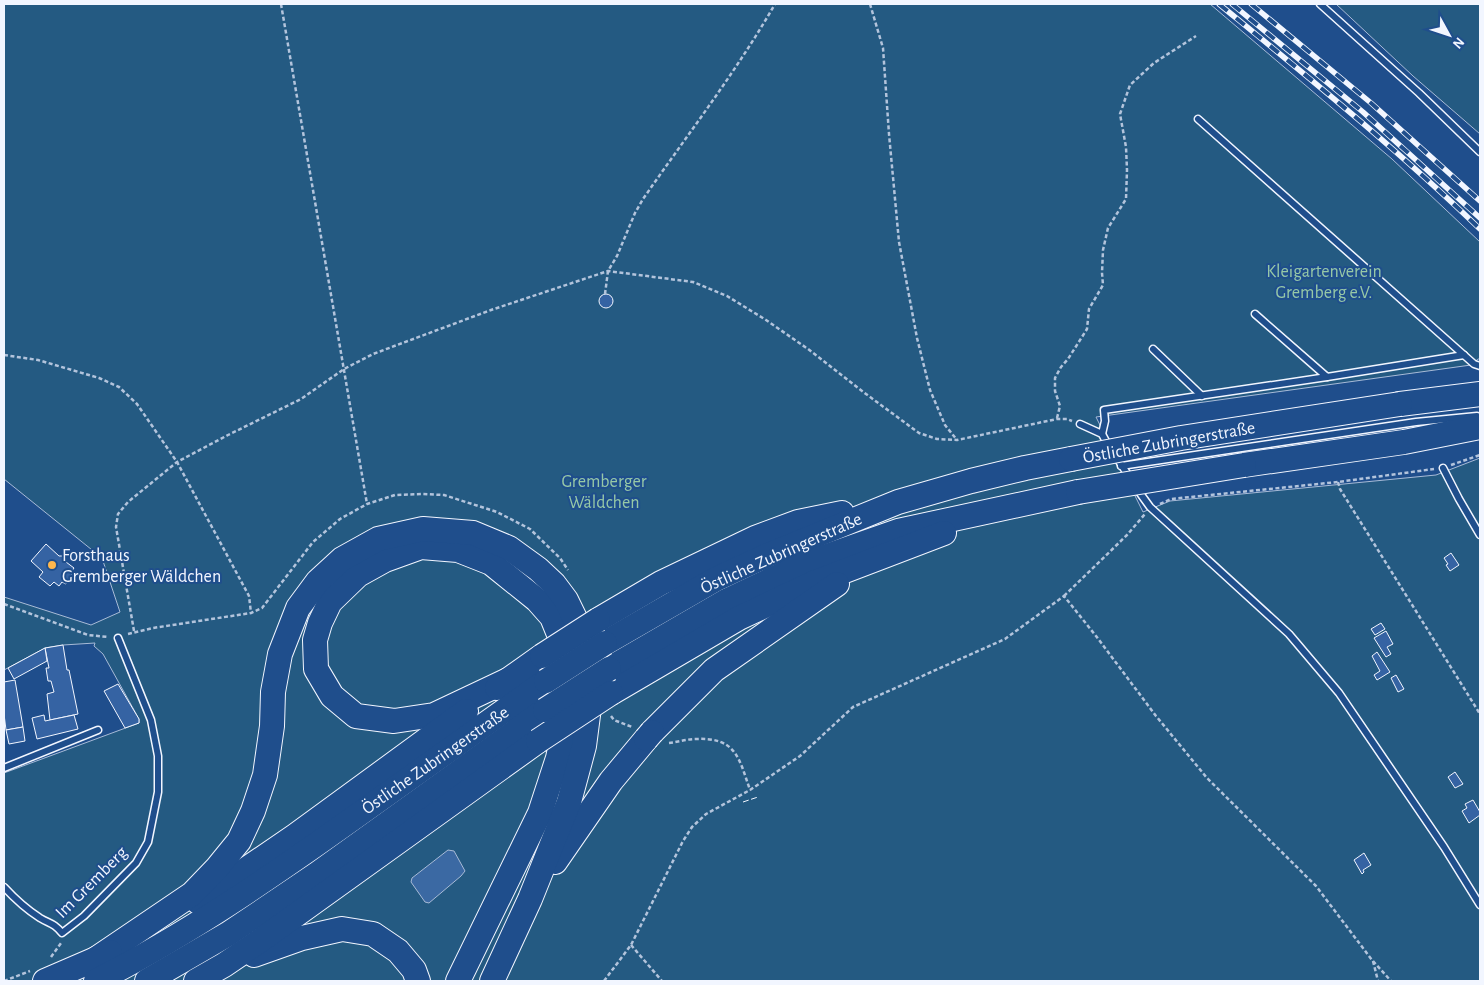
<svg xmlns="http://www.w3.org/2000/svg" width="1484" height="985" font-family="'Alegreya Sans',sans-serif">
  <style>
    .green { fill: #245a82; stroke: #a8bbd7 }
    .water { fill: #3b69a3; stroke: #a8bbd7 }
    .building { fill: #3563a3; stroke: #f2f6ff }
    .lines { fill: none; stroke-linecap: round; stroke-linejoin: round }
    .service-casing { stroke: #f2f6ff; stroke-width: 9 }
    .motorway-casing { stroke: #f2f6ff; stroke-width: 26 }
    .path { stroke: #b3c4dc; stroke-width: 2.5; stroke-dasharray: 4 2.5; stroke-linecap: butt }
    .service { stroke: #1f4e8c; stroke-width: 6 }
    .motorway { stroke: #1f4e8c; stroke-width: 24 }
    .rail-casing { stroke: #f2f6ff; stroke-width: 5.5 }
    .rail { stroke: #1f4e8c; stroke-width: 4; stroke-dasharray: 11; stroke-linecap: butt }
    .motorway-bridge-casing { stroke: #f2f6ff; stroke-width: 26; stroke-linecap: butt }
    .motorway-bridge { stroke: #1f4e8c; stroke-width: 24 }
    .fence { stroke: #f2f6ff; stroke-width: 1; stroke-dasharray: 6 2.5; stroke-linecap: butt }
    .poi-dot { fill: #ffb74d; stroke: #1f4e8c; stroke-width: 2 }
    .labels { text-anchor: middle; stroke-width: 4; stroke-linejoin: round; paint-order: stroke }
    .park-label { font-size: 18px; fill: #97c8a6; stroke: #1f4e8c }
    .street-label { font-size: 18px; fill: #f2f6ff; stroke: #1f4e8c }
    .poi-label { font-size: 18px; fill: #f2f6ff; stroke: #1f4e8c; text-anchor: start }
  </style>
  <rect width="100%" height="100%" fill="#1f4e8c"/>
  <g class="green">
    <path d="M 4,4 L 1210,4 L 1392,159 L 1480,242 L 1480,359 L 1478,359 L 1471,365 L 1096,417 L 1143,512 L 1170,501 L 1436,475 L 1480,458 L 1480,981 L 4,981 L 4,773 L 139,723 L 139,719 L 103,654 L 94,646 L 95,643 L 63,645 L 45,648 L 4,670 L 4,597 L 91,625 L 120,612 L 102,558 L 4,479 Z"/>
    <path d="M 1336,4 L 1480,4 L 1480,134 L 1413,76 Z"/>
  </g>
  <path class="water" d="M 448,850 L 454,851 L 465,871 L 461,876 L 429,903 L 425,902 L 411,882 L 412,878 Z"/>
  <g class="building">
    <circle cx="606" cy="301" r="7"/>
    <path d="M 46,544 L 59,556 L 65,556 L 66,562 L 74,568 L 71,572 L 73,576 L 66,584 L 62,582 L 59,586 L 54,582 L 50,586 L 39,577 L 43,572 L 31,561 Z"/>
    <path d="M 1451,553 L 1459,565 L 1450,571 L 1446,565 L 1448,564 L 1444,558 Z"/>
    <path d="M 1381,623 L 1385,629 L 1375,635 L 1371,629 Z"/>
    <path d="M 1386,631 L 1393,644 L 1387,647 L 1391,654 L 1386,657 L 1374,638 Z"/>
    <path d="M 63,645 L 67,670 L 69,670 L 78,714 L 50,720 L 47,694 L 54,692 L 51,681 L 48,681 L 46,668 L 49,668 L 45,648 Z"/>
    <path d="M 45,648 L 47,661 L 14,679 L 8,668 Z"/>
    <path d="M 1377,652 L 1390,672 L 1377,680 L 1374,675 L 1380,671 L 1372,656 Z"/>
    <path d="M 1396,675 L 1404,689 L 1398,692 L 1391,678 Z"/>
    <path d="M 15,680 L 23,727 L 6,730 L 4,714 L 4,682 Z"/>
    <path d="M 118,684 L 139,719 L 139,723 L 125,728 L 104,691 Z"/>
    <path d="M 44,715 L 45,721 L 74,715 L 78,729 L 37,739 L 32,718 Z"/>
    <path d="M 23,727 L 25,741 L 9,744 L 6,730 Z"/>
    <path d="M 1455,772 L 1463,784 L 1455,788 L 1448,777 Z"/>
    <path d="M 1473,800 L 1480,812 L 1480,815 L 1469,823 L 1462,811 L 1467,808 L 1465,804 Z"/>
    <path d="M 1364,853 L 1371,865 L 1363,870 L 1364,872 L 1362,874 L 1354,860 Z"/>
  </g>
  <g class="lines">
    <defs>
      <g id="service">
        <path d="M 1320,4 L 1419,93 L 1480,152"/>
        <path d="M 1198,119 L 1474,364 L 1480,366"/>
        <path d="M 1255,314 L 1327,377 L 1464,355"/>
        <path d="M 1153,349 L 1202,396"/>
        <path d="M 1080,424 L 1102,434 L 1109,447"/>
        <path d="M 1102,434 L 1105,421 L 1104,410 L 1327,377"/>
        <path d="M 1115,455 L 1130,478"/>
        <path d="M 1121,466 L 1416,422 L 1477,416"/>
        <path d="M 1443,468 L 1459,499 L 1480,535"/>
        <path d="M 1137,489 L 1150,507 L 1289,634 L 1339,693 L 1444,847 L 1480,905"/>
        <path d="M 4,768 L 98,730"/>
        <path d="M 4,887 C 15,899 26,909 40,918 C 50,924 54,923 62,933 L 84,916 L 136,863 L 148,842 L 158,792 L 158,756 L 151,720 L 118,638"/>
      </g>
      <g id="motorway">
        <path d="M 1400,404 L 1480,394"/>
        <path d="M 1244,465 L 1404,442 L 1480,427"/>
        <path d="M 598,620 L 661,583 L 755,538 L 798,522 L 842,513"/>
        <path d="M 605,643 L 716,579 L 768,555 L 898,502 L 971,481 L 1025,468 L 1071,459"/>
        <path d="M 609,669 L 728,600 L 804,564 L 898,531 L 1078,492"/>
        <path d="M 508,680 L 434,715 L 394,721 L 356,716 L 332,696 L 316,669 L 315,640 L 320,623 L 330,602 L 358,575 L 385,560 L 421,547 L 458,550 L 491,563 L 537,600 L 552,617 L 565,649 L 565,662"/>
        <path d="M 497,688 L 542,656"/>
        <path d="M 611,693 L 739,618 L 813,583 L 944,533"/>
        <path d="M 652,732 L 714,670 L 837,584"/>
        <path d="M 555,862 L 611,781 L 646,739"/>
        <path d="M 198,902 L 295,836 L 466,711"/>
        <path d="M 254,955 L 302,938 L 342,929 L 373,934 L 398,951 L 414,970 L 418,981"/>
        <path d="M 96,959 L 192,894 L 217,868 L 239,841 L 253,811 L 265,775 L 272,726 L 273,692 L 280,654 L 298,608 L 318,581 L 342,559 L 378,539 L 423,529 L 473,533 L 509,548 L 538,569 L 554,584 L 566,600 L 585,639 L 587,649"/>
        <path d="M 45,981 L 96,959 L 110,952"/>
        <path d="M 96,981 C 187,935 272,876 355,817 C 419,772 482,726 546,681"/>
        <path d="M 147,981 L 228,934 L 317,874 L 545,710"/>
        <path d="M 196,981 L 224,965 L 261,940 L 538,741"/>
        <path d="M 458,981 L 540,813 L 558,758 L 564,730 L 566,708"/>
        <path d="M 492,981 L 530,899 L 569,802 L 584,746 L 591,692"/>
      </g>
    </defs>
    <use href="#service" class="service-casing"/>
    <use href="#motorway" class="motorway-casing"/>
    <g class="path">
      <path d="M 281,4 L 367,504"/>
      <path d="M 870,4 L 883,48 L 889,134 L 899,242 L 917,338 L 930,390 L 945,425 L 957,440"/>
      <path d="M 605,294 L 608,271 L 617,256 L 635,213 L 643,199 C 688,134 736,72 775,4"/>
      <path d="M 4,355 L 38,360 L 99,378 L 119,387 L 137,404 L 177,462 L 249,596 L 251,613"/>
      <path d="M 1057,418 L 1060,406 L 1055,391 L 1055,378 L 1061,367 L 1068,359 L 1087,329 L 1089,309 L 1103,285 L 1102,273 L 1103,250 L 1108,228 L 1126,199 L 1127,170 L 1126,147 L 1120,114 L 1130,85 L 1154,63 L 1196,36"/>
      <path d="M 1451,465 L 1480,455"/>
      <path d="M 1338,482 L 1340,489 L 1480,714"/>
      <path d="M 1160,504 L 1171,499 L 1338,482 L 1434,469"/>
      <path d="M 1064,596 L 1127,535 L 1145,514"/>
      <path d="M 4,604 L 88,635 L 108,637"/>
      <path d="M 134,631 L 116,527 L 118,514 L 128,502 L 177,462 L 228,435 L 301,399 L 344,369 L 373,354 L 491,310 L 608,271 L 693,282 L 727,296 L 766,320 L 808,349 L 866,394 L 919,433 L 937,439 L 957,440 L 1057,419 L 1067,419 L 1072,421"/>
      <path d="M 128,634 L 153,628 L 251,613 L 262,608 L 313,542 L 340,519 L 367,504 L 395,495 L 423,494 L 444,495 L 497,512 L 530,529 L 560,558 L 568,570"/>
      <path d="M 611,716 L 614,720 L 632,727"/>
      <path d="M 669,743 C 678,742 687,739 696,739 C 736,737 739,758 750,790"/>
      <path d="M 631,945 L 662,981"/>
      <path d="M 51,957 L 61,943"/>
      <path d="M 1373,961 L 1378,981"/>
      <path d="M 4,981 L 30,971"/>
      <path d="M 604,981 L 631,945 L 683,841 L 692,827 L 706,814 L 750,790 L 800,756 L 853,707 L 1005,639 L 1064,596 L 1096,636 L 1156,716 L 1207,778 L 1316,886 L 1372,960 L 1391,981"/>
    </g>
    <use href="#service" class="service"/>
    <use href="#motorway" class="motorway"/>
    <defs>
      <g id="rail">
        <path d="M 1219,4 C 1308,77 1397,149 1480,229"/>
        <path d="M 1232,4 L 1363,112 L 1480,218"/>
        <path d="M 1251,4 L 1371,103 L 1480,201"/>
      </g>
    </defs>
    <use href="#rail" class="rail-casing"/>
    <use href="#rail" class="rail"/>
    <defs>
      <g id="motorway-bridge">
        <path d="M 1071,459 L 1181,438 L 1400,404"/>
        <path d="M 1078,492 L 1244,465"/>
        <path d="M 542,656 L 598,620"/>
        <path d="M 546,681 L 605,643"/>
        <path d="M 545,710 L 609,669"/>
        <path d="M 646,739 L 652,732"/>
        <path d="M 538,741 L 611,693"/>
      </g>
    </defs>
    <use href="#motorway-bridge" class="motorway-bridge-casing"/>
    <use href="#motorway-bridge" class="motorway-bridge"/>
    <path class="fence" d="M 743,802 L 758,797"/>
  </g>
  <circle class="poi-dot" cx="52" cy="565" r="5"/>
  <g class="labels">
    <g class="park-label">
      <text x="1324" y="277">Kleigartenverein<tspan x="1324" dy="21">Gremberg e.V.</tspan></text>
      <text x="604" y="487">Gremberger<tspan x="604" dy="21">Wäldchen</tspan></text>
    </g>
    <g class="street-label">
      <text transform="translate(1169 442) rotate(-10)" y="6">Östliche Zubringerstraße</text>
      <text transform="translate(781 553) rotate(-24)" y="6">Östliche Zubringerstraße</text>
      <text transform="translate(435 760) rotate(-35)" y="6">Östliche Zubringerstraße</text>
      <text transform="translate(91 882) rotate(-45)" y="6">Im Gremberg</text>
    </g>
    <g class="poi-label">
      <text x="62" y="561">Forsthaus<tspan x="62" dy="21">Gremberger Wäldchen</tspan></text>
    </g>
  </g>
  <rect width="1484" height="985" fill="none" stroke="#f2f6ff" stroke-width="10"/>
  <g transform="translate(1449 35) rotate(130)" stroke="#1f4e8c" stroke-width="4" paint-order="stroke">
  <path d="M0-4L9 19L0 12L-9 19Z" fill="#f2f6ff"/>
  <text y="-8" font-size="14" font-weight="bold" text-anchor="middle" fill="#f2f6ff">N</text>
  </g>
</svg>
